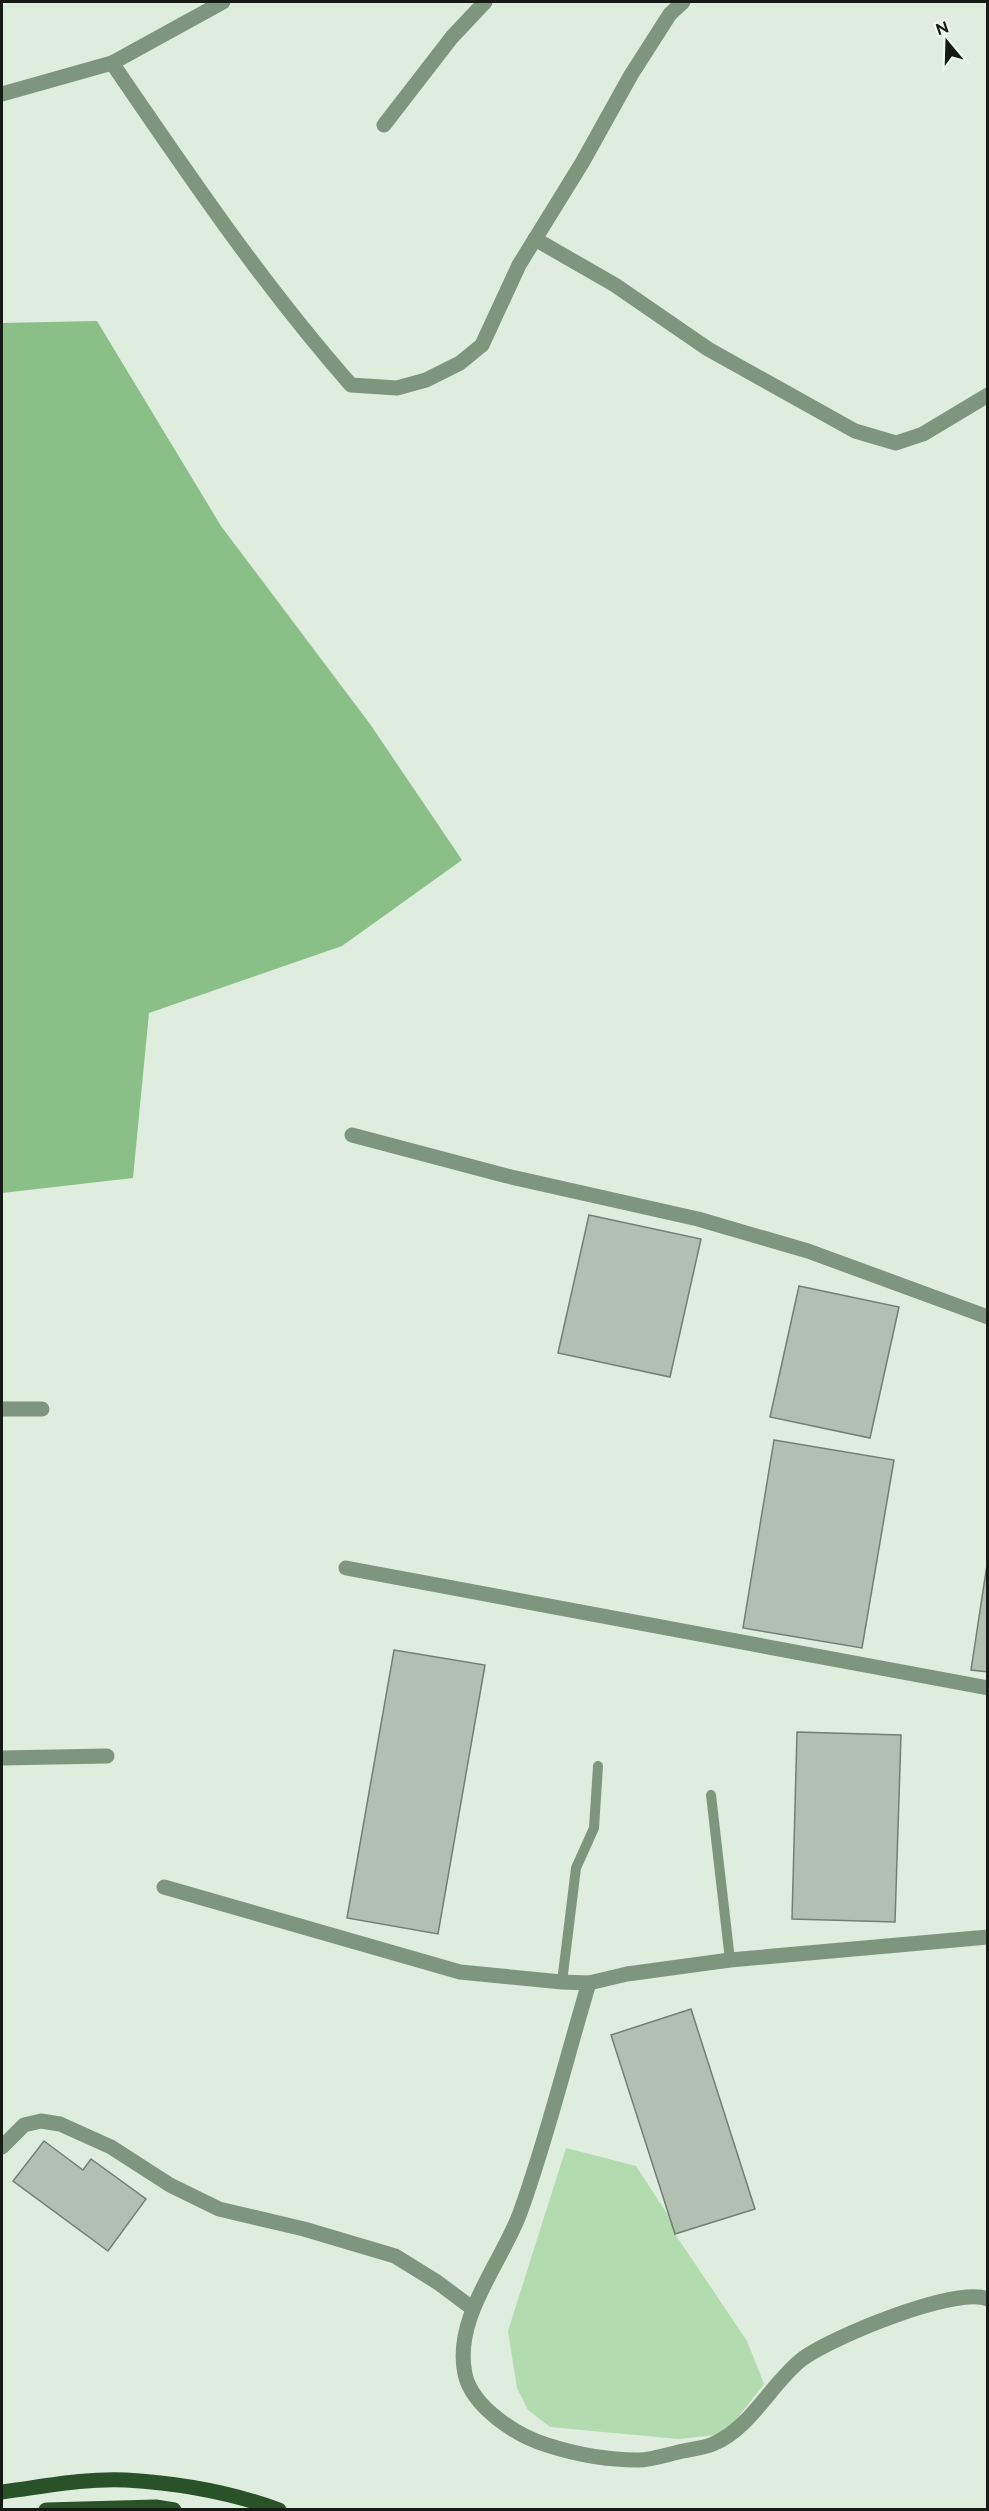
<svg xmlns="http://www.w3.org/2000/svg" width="989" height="2511" font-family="Raleway,sans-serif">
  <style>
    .green { fill: #b2dcaf }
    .forest { fill: #8ac088 }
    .building { fill: #b2c0b1; stroke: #737f72; stroke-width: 1.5 }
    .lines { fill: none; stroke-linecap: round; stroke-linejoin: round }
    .lane { stroke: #7f967e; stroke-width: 10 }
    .street { stroke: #7f967e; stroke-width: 15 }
    .primary { stroke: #295228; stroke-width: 15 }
  </style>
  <rect width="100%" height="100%" fill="#dfedde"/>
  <path class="green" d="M 566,2148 L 636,2166 L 674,2224 L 675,2234 L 747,2341 L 764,2384 L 725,2434 L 678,2439 L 550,2427 L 528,2410 L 517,2388 L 508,2331 Z"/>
  <path class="forest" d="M 97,321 L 221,526 L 370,724 L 462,860 L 342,946 L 149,1013 L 133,1178 L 2,1193 L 2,323 Z"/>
  <g class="building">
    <path d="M 589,1215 L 701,1239 L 670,1377 L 558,1353 Z"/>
    <path d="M 799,1286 L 899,1307 L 870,1438 L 770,1417 Z"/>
    <path d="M 774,1440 L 894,1460 L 862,1648 L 743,1628 Z"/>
    <path d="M 988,1558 L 988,1672 L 971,1670 Z"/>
    <path d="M 394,1650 L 485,1665 L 438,1934 L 347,1918 Z"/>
    <path d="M 797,1732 L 901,1735 L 895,1922 L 792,1919 Z"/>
    <path d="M 691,2009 L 755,2209 L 675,2234 L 611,2035 Z"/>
    <path d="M 44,2141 L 83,2170 L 91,2159 L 146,2199 L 108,2251 L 13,2181 Z"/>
  </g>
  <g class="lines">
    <g class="lane">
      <path d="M 711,1795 L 730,1960"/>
      <path d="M 562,1982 L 576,1868 L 594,1828 L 598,1766"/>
    </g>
    <g class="street">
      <path d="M 112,63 C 187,173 263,285 351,385 L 397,388 L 426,380 L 460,363 L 482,345 L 519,265 L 582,163 L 631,75 L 670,14 L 683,2"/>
      <path d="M 2,94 L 112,63 L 223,2"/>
      <path d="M 384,125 L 452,37 L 485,2"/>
      <path d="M 535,239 L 615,285 L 708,349 L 855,431 L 896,443 L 923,434 L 988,395"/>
      <path d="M 352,1135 L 507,1176 L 698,1219 L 808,1251 L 988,1317"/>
      <path d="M 2,1409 L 42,1409"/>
      <path d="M 346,1568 L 988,1688"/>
      <path d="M 2,1758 L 107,1756"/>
      <path d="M 164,1887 L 460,1972 L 562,1982 L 589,1983 L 627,1974 L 730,1960 L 988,1937"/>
      <path d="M 589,1983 C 566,2059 547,2139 520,2213 C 501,2264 453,2318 465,2374 C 472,2407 517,2436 547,2445 C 575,2454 608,2460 638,2460 C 652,2460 669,2454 683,2451 C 692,2449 704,2448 713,2444 C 751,2428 770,2385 801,2360 C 829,2338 955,2286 988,2299"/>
      <path d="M 2,2147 L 24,2125 L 41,2121 L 60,2124 L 111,2147 L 170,2185 L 219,2209 L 304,2229 L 395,2256 L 437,2282 L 472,2308"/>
    </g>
    <g class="primary">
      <path d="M 2,2492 C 42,2487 84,2478 126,2480 C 178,2483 230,2492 279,2510"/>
      <path d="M 46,2510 L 156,2507 L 174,2510"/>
    </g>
  </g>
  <rect width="989" height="2511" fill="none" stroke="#161b16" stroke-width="6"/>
  <g transform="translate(947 42) rotate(341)" stroke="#ecfbeb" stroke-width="4.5" paint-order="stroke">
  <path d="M0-4.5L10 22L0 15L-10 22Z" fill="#161b16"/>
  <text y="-9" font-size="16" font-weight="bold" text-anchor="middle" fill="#161b16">N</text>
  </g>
</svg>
